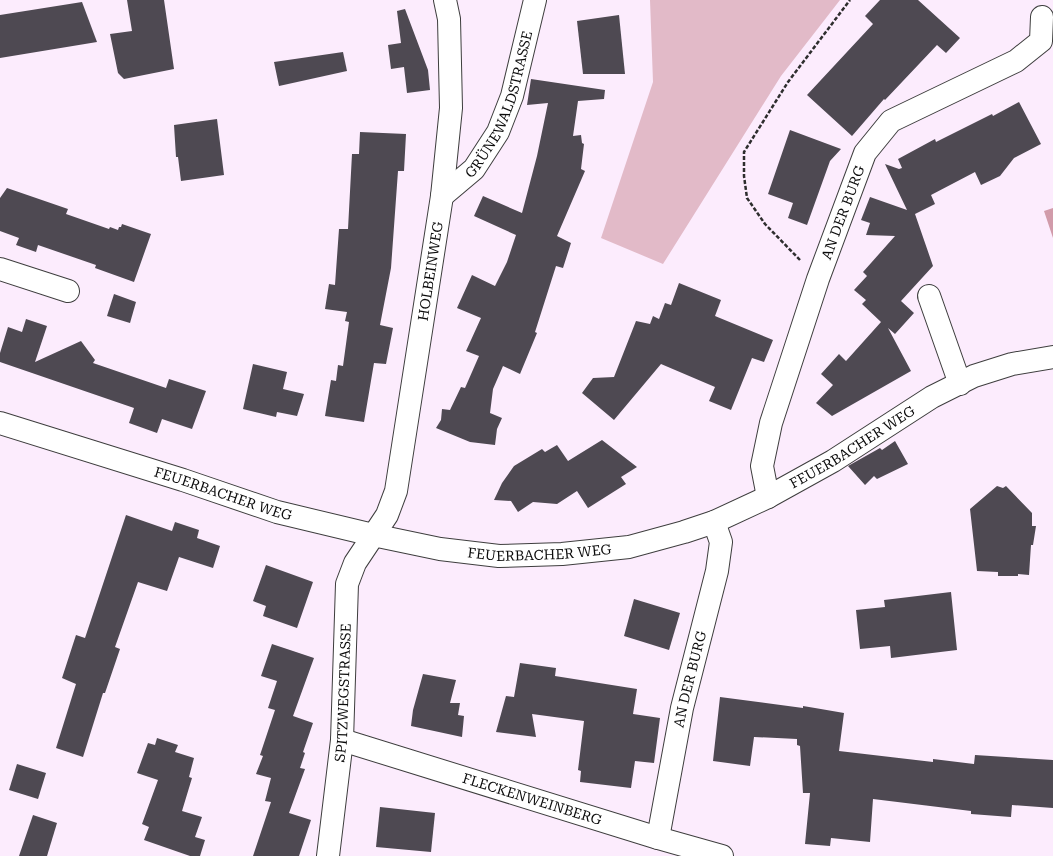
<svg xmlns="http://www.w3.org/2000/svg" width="1053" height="856" font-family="'Roboto Serif',serif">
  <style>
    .green { fill: #e2bac8 }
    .forest { fill: #d19baa }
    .building { fill: #4e4952 }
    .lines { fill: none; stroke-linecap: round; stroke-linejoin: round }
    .minor-casing { stroke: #3e3e3e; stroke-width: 24 }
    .path { stroke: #2d2d2d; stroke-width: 2.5; stroke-dasharray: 4 2; stroke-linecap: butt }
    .minor { stroke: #fff; stroke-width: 22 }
    .labels { text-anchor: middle; stroke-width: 4; stroke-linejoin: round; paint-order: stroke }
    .street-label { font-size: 14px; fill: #0b0b0b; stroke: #fff }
  </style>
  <rect width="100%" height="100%" fill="#fcecfd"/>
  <path class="green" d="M 650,0 L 840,0 L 781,76 L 663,264 L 601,238 L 653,82 Z"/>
  <path class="forest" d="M 1053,208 L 1053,238 L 1044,211 Z"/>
  <g class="building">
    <path d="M 127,0 L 164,0 L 174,69 L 124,79 L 118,73 L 110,34 L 132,31 Z"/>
    <path d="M 880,0 L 918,0 L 960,38 L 946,53 L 937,45 L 885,100 L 884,99 L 852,136 L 807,95 L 873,24 L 865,16 Z"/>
    <path d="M 82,2 L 97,42 L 0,58 L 0,15 Z"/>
    <path d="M 405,9 L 428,70 L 430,90 L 407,93 L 404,67 L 391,69 L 388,45 L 401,43 L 397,11 Z"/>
    <path d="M 619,15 L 625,74 L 583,74 L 577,21 Z"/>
    <path d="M 343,52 L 347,71 L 279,86 L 274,62 Z"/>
    <path d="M 531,79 L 605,90 L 604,99 L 578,101 L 573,136 L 581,135 L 582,143 L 584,144 L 581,169 L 585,171 L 557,236 L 571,243 L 563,268 L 556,266 L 535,332 L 537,333 L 520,374 L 503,366 L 493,389 L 490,413 L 502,418 L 497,429 L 495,445 L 470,442 L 436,428 L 441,420 L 442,409 L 450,410 L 461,387 L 465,388 L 479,356 L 466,351 L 481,318 L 457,308 L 472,275 L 495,286 L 507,262 L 516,235 L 474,216 L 483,196 L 522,213 L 537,156 L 548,103 L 527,105 Z"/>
    <path d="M 1019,102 L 1041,144 L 1014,158 L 1000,176 L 981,185 L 975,172 L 931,195 L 935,204 L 915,214 L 933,266 L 901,301 L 914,313 L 895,334 L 888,328 L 911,371 L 832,416 L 816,403 L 833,385 L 821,374 L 839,354 L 846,361 L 881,322 L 862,304 L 866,300 L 854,290 L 867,276 L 863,272 L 895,236 L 866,235 L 870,223 L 861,220 L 870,197 L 907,210 L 885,164 L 899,169 L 902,168 L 898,159 L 935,139 L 936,142 L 992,114 L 993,116 Z"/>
    <path d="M 217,119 L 224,175 L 181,181 L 178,157 L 176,157 L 174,125 Z"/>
    <path d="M 790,130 L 841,149 L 830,161 L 807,225 L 788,218 L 793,203 L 768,194 Z"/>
    <path d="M 360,132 L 406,134 L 404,171 L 398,171 L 391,268 L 380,325 L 393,328 L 386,364 L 374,363 L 364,422 L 325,416 L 331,380 L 336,381 L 338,365 L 343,366 L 349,322 L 345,321 L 347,312 L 325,309 L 329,284 L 335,285 L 339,229 L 348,229 L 352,154 L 359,154 Z"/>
    <path d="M 7,188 L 68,209 L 66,214 L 109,229 L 110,227 L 118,230 L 119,227 L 121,227 L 122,224 L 151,234 L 134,282 L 95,268 L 96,265 L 38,245 L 36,252 L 16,245 L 19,238 L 0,231 L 0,198 Z"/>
    <path d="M 679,283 L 721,300 L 715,316 L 773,340 L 764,362 L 752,358 L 731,410 L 709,401 L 715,387 L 661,364 L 614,420 L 582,393 L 593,378 L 614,377 L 636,321 L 650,324 L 653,316 L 659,319 L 665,303 L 671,305 Z"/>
    <path d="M 114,294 L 136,302 L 130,323 L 107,316 Z"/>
    <path d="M 26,319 L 47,326 L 35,362 L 81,341 L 95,360 L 93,363 L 166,388 L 169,379 L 206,391 L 192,429 L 162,419 L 157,433 L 129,423 L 134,408 L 0,362 L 0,353 L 8,327 L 22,332 Z"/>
    <path d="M 253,364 L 287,372 L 283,389 L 304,394 L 297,416 L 277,412 L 276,417 L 243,409 Z"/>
    <path d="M 602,440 L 637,467 L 621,477 L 626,484 L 588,508 L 577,491 L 557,504 L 533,502 L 518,512 L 511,501 L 494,500 L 502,483 L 514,466 L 542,449 L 545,452 L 557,445 L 568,461 Z"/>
    <path d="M 895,441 L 908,464 L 877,479 L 874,476 L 865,485 L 848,466 L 880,448 L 882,450 Z"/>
    <path d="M 997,486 L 1003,488 L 1006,486 L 1032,513 L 1032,526 L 1036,526 L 1033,545 L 1031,545 L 1029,575 L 1018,574 L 1018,576 L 998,576 L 998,572 L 977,571 L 970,509 Z"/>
    <path d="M 126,515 L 172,531 L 175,522 L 199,530 L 197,538 L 220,546 L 213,568 L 179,557 L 167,591 L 138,582 L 115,647 L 120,649 L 105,693 L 103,693 L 83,757 L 56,748 L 76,684 L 62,678 L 76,635 L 85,638 Z"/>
    <path d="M 266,565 L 313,582 L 297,628 L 263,616 L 266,606 L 253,601 Z"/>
    <path d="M 951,592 L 957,650 L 891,658 L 890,646 L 860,649 L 856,610 L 885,607 L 884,600 Z"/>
    <path d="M 634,599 L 680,613 L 669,650 L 624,636 Z"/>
    <path d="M 272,644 L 314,658 L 293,716 L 313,723 L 303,752 L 305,753 L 300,768 L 305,769 L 289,813 L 311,820 L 299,856 L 253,856 L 271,802 L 265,801 L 271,778 L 256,774 L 263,756 L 260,755 L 275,710 L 268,708 L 277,681 L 261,676 Z"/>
    <path d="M 520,663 L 556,668 L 555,676 L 637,689 L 633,714 L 660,718 L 654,763 L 635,761 L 631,788 L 580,782 L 581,771 L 578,770 L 584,721 L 532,714 L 536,737 L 496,732 L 506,696 L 514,697 Z"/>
    <path d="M 423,674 L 456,680 L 450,703 L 460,703 L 458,715 L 464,716 L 462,737 L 411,726 L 413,710 Z"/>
    <path d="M 720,697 L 803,708 L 803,706 L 815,708 L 844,713 L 839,751 L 933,762 L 933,759 L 974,764 L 975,755 L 1053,760 L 1053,808 L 1012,805 L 1011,817 L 971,814 L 971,811 L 873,799 L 870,842 L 831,838 L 830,846 L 805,844 L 810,793 L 803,793 L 800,746 L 797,745 L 797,739 L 754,737 L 750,766 L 713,761 Z"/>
    <path d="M 157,738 L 178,745 L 175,752 L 194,758 L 189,777 L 192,778 L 182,811 L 202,817 L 195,837 L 205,840 L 200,856 L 190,856 L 144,840 L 149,827 L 142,824 L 158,780 L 137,773 L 148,743 L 155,745 Z"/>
    <path d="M 17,764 L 46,773 L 38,799 L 9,790 Z"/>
    <path d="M 380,807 L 435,813 L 431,852 L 376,847 Z"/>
    <path d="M 33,815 L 57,823 L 47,856 L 19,856 Z"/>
  </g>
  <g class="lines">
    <defs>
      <g id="minor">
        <path id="s1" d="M 442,196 L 474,169 L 498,132 L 512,96 L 535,0"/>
        <path d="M 0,269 L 68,291"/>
        <path d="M 929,296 L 960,384"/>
        <path id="s2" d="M 0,423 L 183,480 L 277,512 L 373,535 L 440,549 L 499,556 L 562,554 L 629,547 L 684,532 L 714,522 L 768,497 L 833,461 L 932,397 L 974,376 L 1012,364 L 1053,357"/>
        <path id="s3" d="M 768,497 L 762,466 L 771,423 L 818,279 L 865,153 L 891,121 L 1016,61 L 1041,41 L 1042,17"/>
        <path id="s4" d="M 342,740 L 658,838 L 722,856"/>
        <path id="s5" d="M 658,838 L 682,708 L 717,571 L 721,542 L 714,522"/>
        <path id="s6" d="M 328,856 L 342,740 L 347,584 L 355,563 L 387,515 L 396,491 L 442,196 L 451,108 L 449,19 L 445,0"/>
      </g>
    </defs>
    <use href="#minor" class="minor-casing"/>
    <path class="path" d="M 800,260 L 765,224 L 747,198 L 744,176 L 744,152 L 788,82 L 850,0"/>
    <use href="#minor" class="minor"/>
  </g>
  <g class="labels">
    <g class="street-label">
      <text dy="5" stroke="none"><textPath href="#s1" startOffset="112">GRÜNEWALDSTRASSE</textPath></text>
      <text dy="5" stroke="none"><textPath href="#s3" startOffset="298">AN DER BURG</textPath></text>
      <text dy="5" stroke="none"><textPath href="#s6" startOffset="601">HOLBEINWEG</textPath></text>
      <text dy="5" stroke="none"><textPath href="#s2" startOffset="894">FEUERBACHER WEG</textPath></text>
      <text dy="5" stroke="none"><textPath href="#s2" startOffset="234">FEUERBACHER WEG</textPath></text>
      <text dy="5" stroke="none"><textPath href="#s2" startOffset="558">FEUERBACHER WEG</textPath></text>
      <text dy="5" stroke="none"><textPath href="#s5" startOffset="162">AN DER BURG</textPath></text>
      <text dy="5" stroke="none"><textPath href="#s6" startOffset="164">SPITZWEGSTRASSE</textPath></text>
      <text dy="5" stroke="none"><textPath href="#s4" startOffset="199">FLECKENWEINBERG</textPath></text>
    </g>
  </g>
</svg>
